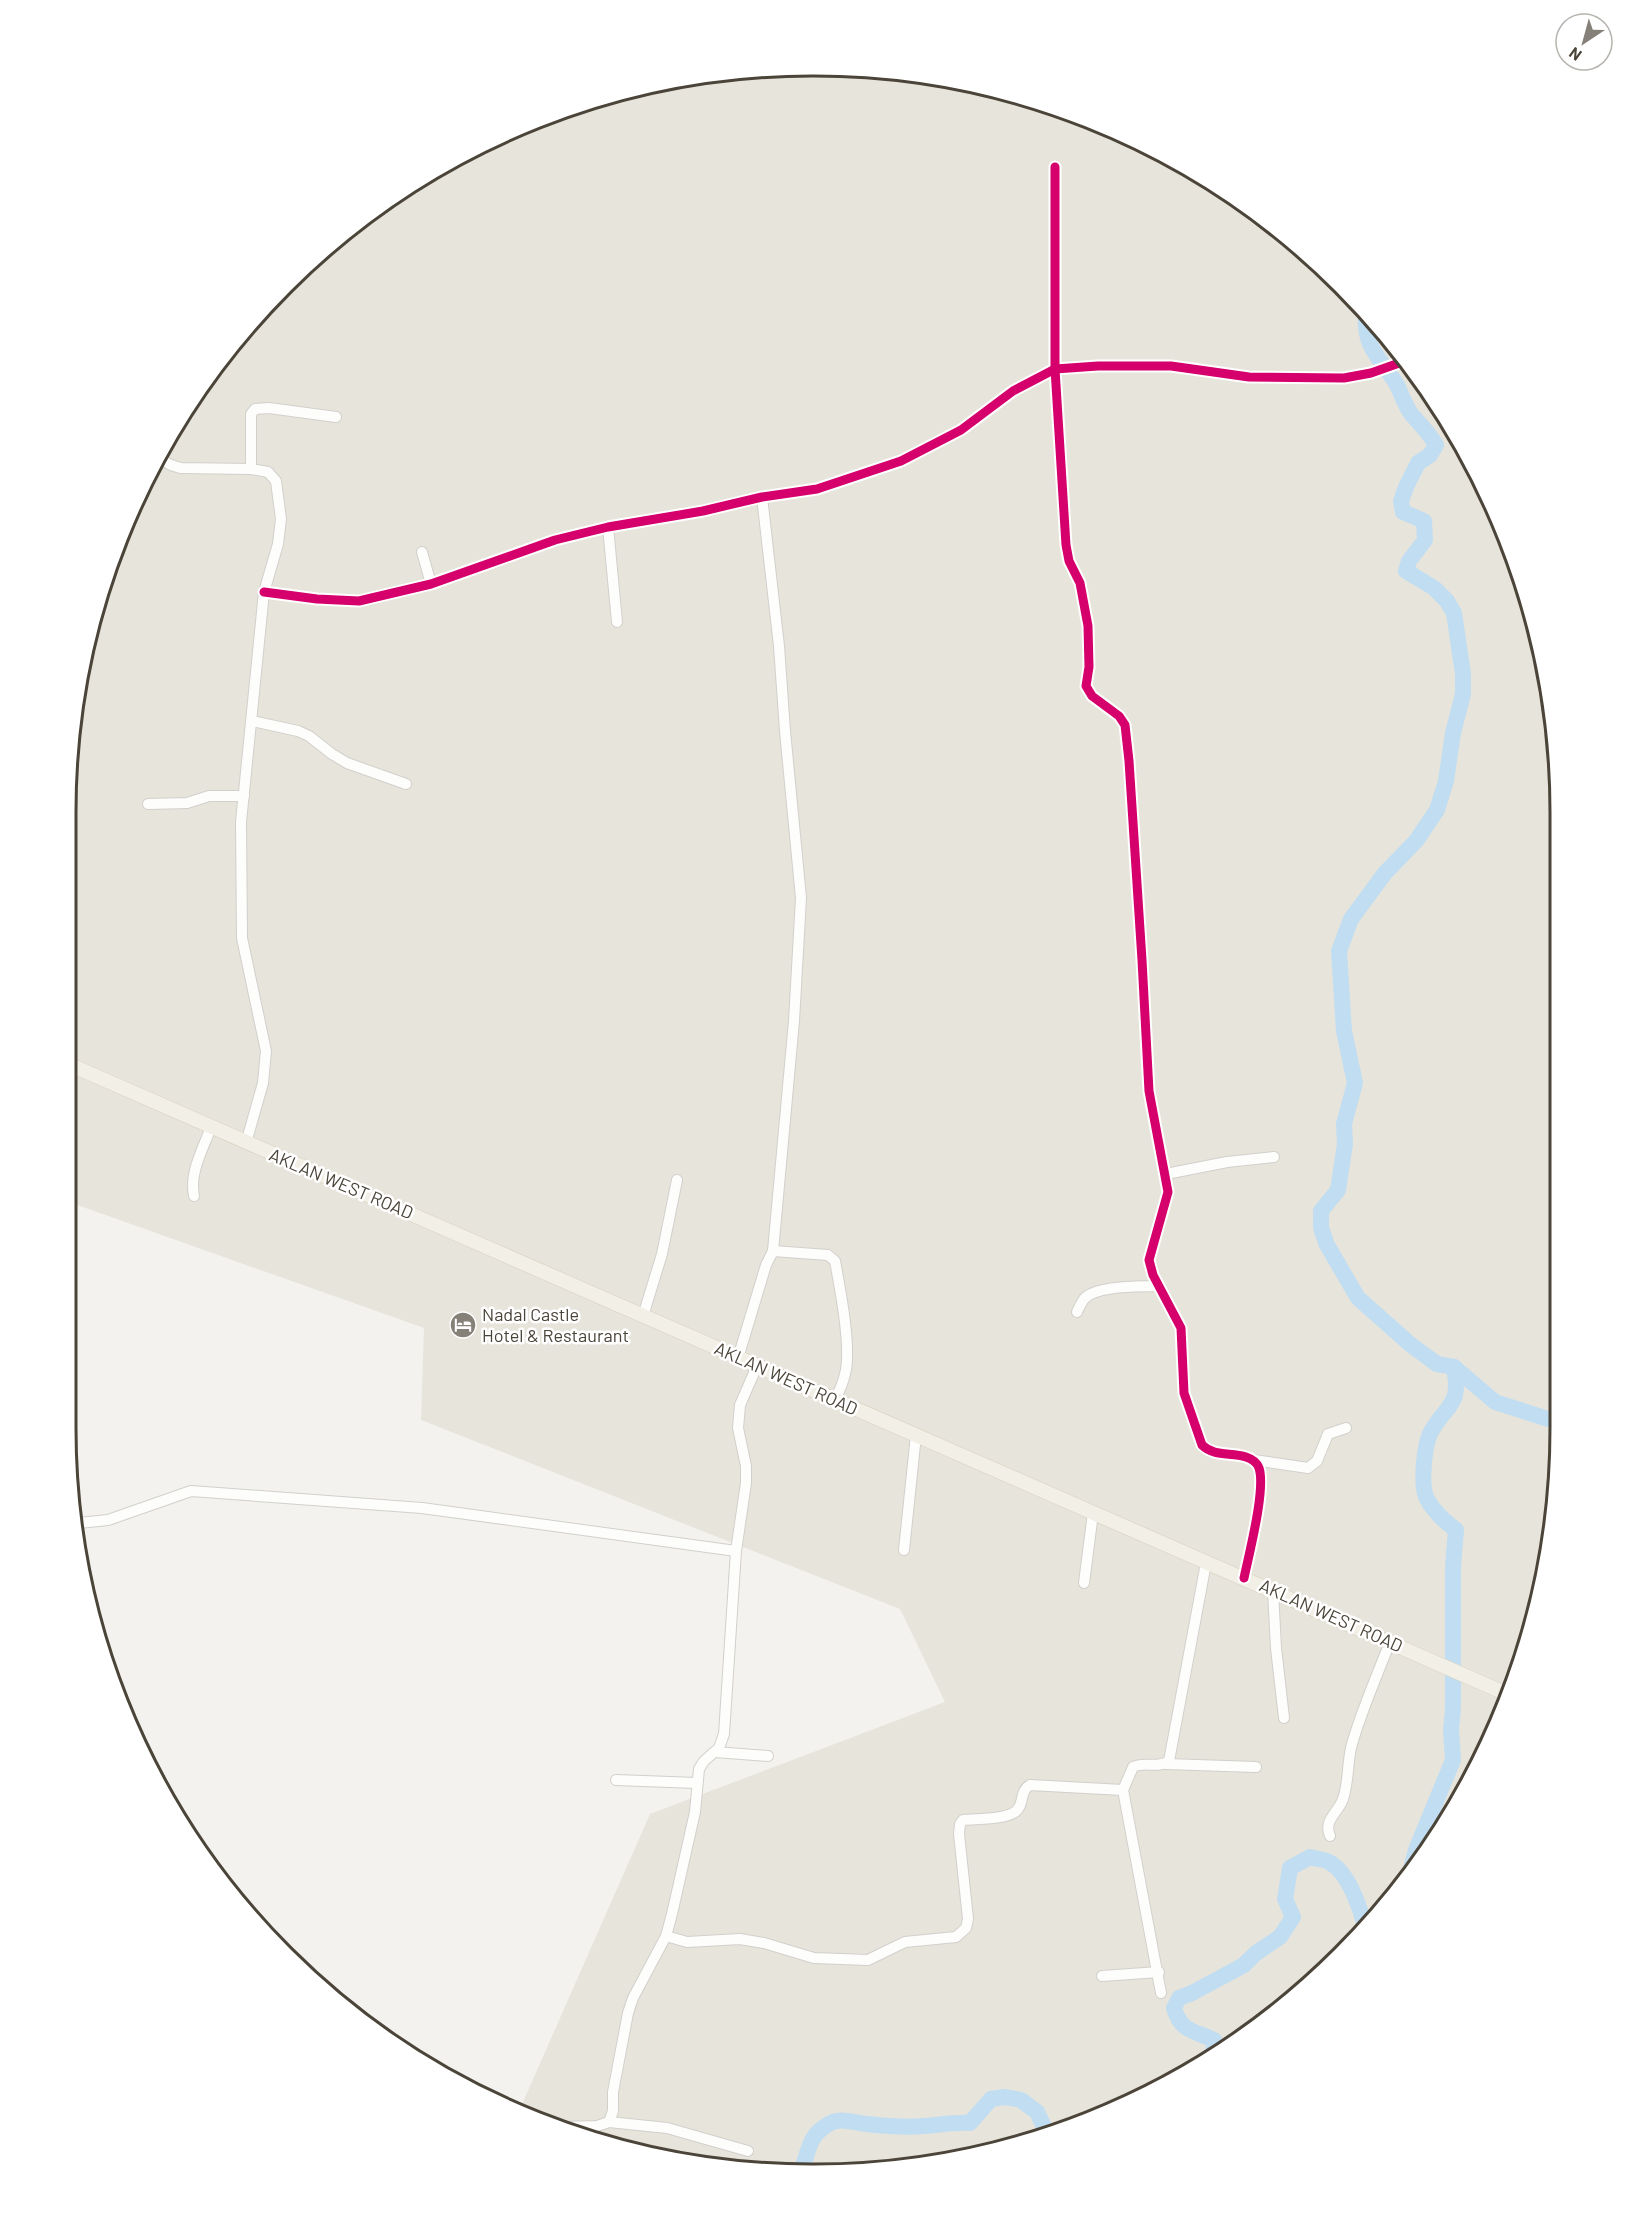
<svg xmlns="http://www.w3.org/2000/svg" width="1626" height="2240" font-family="Barlow,sans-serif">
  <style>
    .residential { fill: #e7e4dc }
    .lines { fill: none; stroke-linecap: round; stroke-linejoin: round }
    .river { stroke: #c0ddf1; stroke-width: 16 }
    .minor-casing { stroke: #d2d0cb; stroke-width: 12 }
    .major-casing { stroke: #d6cebb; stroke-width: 15 }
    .minor { stroke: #fdfdfc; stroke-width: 10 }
    .major { stroke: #f2efe6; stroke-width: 14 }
    .cycleway-casing { stroke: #fff; stroke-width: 13 }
    .cycleway { stroke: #d6006c; stroke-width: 9 }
    .labels { text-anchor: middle; stroke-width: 5; stroke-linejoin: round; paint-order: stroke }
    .street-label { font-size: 18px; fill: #4b4439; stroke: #fff }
    .poi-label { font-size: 18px; fill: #4b4439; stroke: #fff; text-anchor: start }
    .rim { fill: none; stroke: #4b4439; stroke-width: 3 }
  </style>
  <rect width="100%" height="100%" fill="#f4f2ee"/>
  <path class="residential" d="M 862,68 L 1007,92 L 1144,143 L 1268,221 L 1375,321 L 1483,483 L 1534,619 L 1554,715 L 1558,1476 L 1534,1621 L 1483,1758 L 1405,1882 L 1305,1989 L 1228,2048 L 1099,2117 L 911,2168 L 715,2168 L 619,2148 L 519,2111 L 650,1814 L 945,1702 L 900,1609 L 421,1420 L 424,1328 L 66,1201 L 66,813 L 80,667 L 123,527 L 166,439 L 251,321 L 321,251 L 440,166 L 573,106 L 716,72 Z"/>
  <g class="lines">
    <g class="river">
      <path d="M 1366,313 C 1363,349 1381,358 1397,385 C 1402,395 1405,406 1412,415 C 1421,425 1429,433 1436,445 L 1430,455 L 1418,463 L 1406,487 L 1401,501 L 1403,512 L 1424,521 L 1425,540 L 1409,561 L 1406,571 L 1434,588 L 1447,601 L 1454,613 L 1463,674 L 1463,694 L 1453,733 L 1446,781 L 1437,810 L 1416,841 L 1385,873 L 1351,919 L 1339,951 L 1344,1031 L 1355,1083 L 1344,1124 L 1345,1144 L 1338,1190 L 1321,1211 L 1321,1228 L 1327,1245 L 1358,1298 L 1411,1345 L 1437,1364 L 1454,1367 L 1495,1402 L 1548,1419 L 1558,1418"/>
      <path d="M 1409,1876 L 1416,1850 L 1453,1760 L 1451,1730 L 1453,1708 L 1453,1566 L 1456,1530 C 1444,1521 1434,1512 1427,1499 C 1420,1486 1424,1443 1432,1430 C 1449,1402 1461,1406 1454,1367"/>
      <path d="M 1213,2056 L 1214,2040 C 1193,2030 1181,2032 1174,2008 L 1179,1998 L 1192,1993 L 1244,1965 L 1256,1953 L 1280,1937 L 1293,1917 L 1285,1899 L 1290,1868 L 1310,1857 C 1315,1859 1324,1859 1329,1862 C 1349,1873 1359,1906 1365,1925"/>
      <path d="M 802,2168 C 810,2149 808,2137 827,2125 C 840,2116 853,2123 867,2124 C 885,2126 905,2128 923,2126 C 940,2125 953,2122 970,2123 L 991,2099 L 1005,2097 L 1021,2100 L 1037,2112 L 1046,2131"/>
    </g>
    <defs>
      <g id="minor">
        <path d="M 1055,167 L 1055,369 L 1066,545 L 1069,561 L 1080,583 L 1088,626 L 1089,667 L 1086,686 L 1092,696 L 1119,716 L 1125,725 L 1129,761 L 1142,960 L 1149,1091 L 1168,1192 L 1149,1260 L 1153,1275 L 1181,1328 L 1184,1393 L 1202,1445 C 1214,1457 1231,1452 1246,1457 C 1252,1459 1257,1462 1259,1468 C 1266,1489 1249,1554 1244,1578"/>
        <path d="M 159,453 C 163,463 172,466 181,468 L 251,469 L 268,472 L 276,481 L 281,519 L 278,544 L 264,592 L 241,822 L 242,938 L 266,1051 L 263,1083 L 246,1143"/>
        <path d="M 251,469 L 251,414 L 255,409 L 269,408 L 336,417"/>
        <path d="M 608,527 L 617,622"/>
        <path d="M 422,552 L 431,584"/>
        <path d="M 264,592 L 317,599 L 359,601 L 431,584 L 555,540 L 608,527 L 703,511 L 762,497 L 817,489 L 901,461 L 961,430 L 1013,391 L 1055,369 L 1098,366 L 1171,366 L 1249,377 L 1344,378 L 1371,373 L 1402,362"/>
        <path d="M 252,721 L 298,731 L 309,736 L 332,754 L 347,763 L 406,784"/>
        <path d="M 148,804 L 187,803 L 209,796 L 244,796"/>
        <path d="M 1166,1174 L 1227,1162 L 1274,1157"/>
        <path d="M 194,1196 C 189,1173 203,1149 211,1127"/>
        <path d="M 773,1251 L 828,1255 L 835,1261 C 840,1288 852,1349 845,1374 C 843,1383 839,1392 835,1400"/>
        <path d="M 1077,1312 C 1079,1308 1081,1303 1084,1299 C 1096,1285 1140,1287 1158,1286"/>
        <path d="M 643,1316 L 662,1254 L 677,1180"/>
        <path d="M 738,1358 L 766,1265 L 773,1251 L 794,1021 L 801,898 L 785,731 L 779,646 L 762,497"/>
        <path d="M 1254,1460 L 1308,1468 L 1317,1461 L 1328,1434 L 1346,1428"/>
        <path d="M 79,1523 L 108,1520 L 191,1491 L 422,1508 L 736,1551"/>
        <path d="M 904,1550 L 916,1435"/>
        <path d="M 1084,1583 L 1093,1513"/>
        <path d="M 1273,1591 L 1276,1648 L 1284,1718"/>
        <path d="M 715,1752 L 768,1756"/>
        <path d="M 1166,1764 L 1256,1767"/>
        <path d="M 616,1780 L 697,1783"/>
        <path d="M 1330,1836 C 1323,1820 1338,1813 1343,1799 C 1349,1782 1347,1761 1352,1744 C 1362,1709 1377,1676 1390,1642"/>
        <path d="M 666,1936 L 687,1942 L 740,1939 L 764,1943 L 814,1958 L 868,1960 L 905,1942 L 956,1937 L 966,1928 L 968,1919 L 959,1834 L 960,1824 L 963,1820 C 975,1819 1011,1820 1018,1809 C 1024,1801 1020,1791 1030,1785 L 1123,1790"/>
        <path d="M 1102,1976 L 1159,1972"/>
        <path d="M 1161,1993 L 1123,1790 L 1133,1767 C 1144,1761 1158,1769 1169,1761 L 1206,1563"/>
        <path d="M 609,2122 L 667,2128 L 748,2151"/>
        <path d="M 562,2127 L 597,2126 L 609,2122 L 613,2111 L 613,2092 L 628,2013 L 633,1998 L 666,1936 L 672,1914 L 695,1812 L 699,1769 L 704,1761 L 719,1748 L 724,1734 L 736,1551 L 746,1483 L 746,1466 L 738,1428 L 740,1405 L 757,1366"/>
      </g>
      <path id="major" d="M 66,1063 L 1507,1694"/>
    </defs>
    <use href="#minor" class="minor-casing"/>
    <use href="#major" class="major-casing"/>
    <use href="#minor" class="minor"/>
    <use href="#major" class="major"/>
    <defs>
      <g id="cycleway">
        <path d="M 1055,167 L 1055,369 L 1066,545 L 1069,561 L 1080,583 L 1088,626 L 1089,667 L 1086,686 L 1092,696 L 1119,716 L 1125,725 L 1129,761 L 1142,960 L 1149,1091 L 1168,1192 L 1149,1260 L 1153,1275 L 1181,1328 L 1184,1393 L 1202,1445 C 1214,1457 1231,1452 1246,1457 C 1252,1459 1257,1462 1259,1468 C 1266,1489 1249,1554 1244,1578"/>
        <path d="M 264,592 L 317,599 L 359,601 L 431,584 L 555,540 L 608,527 L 703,511 L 762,497 L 817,489 L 901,461 L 961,430 L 1013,391 L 1055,369 L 1098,366 L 1171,366 L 1249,377 L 1344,378 L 1371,373 L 1402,362"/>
      </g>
    </defs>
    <use href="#cycleway" class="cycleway-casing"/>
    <use href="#cycleway" class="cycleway"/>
  </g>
  <defs>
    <symbol id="hotel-disc" viewBox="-11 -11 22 22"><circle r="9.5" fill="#868178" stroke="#fff"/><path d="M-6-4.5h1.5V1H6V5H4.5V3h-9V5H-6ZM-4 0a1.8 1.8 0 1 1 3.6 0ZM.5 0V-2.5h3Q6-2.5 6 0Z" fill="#fff"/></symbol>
  </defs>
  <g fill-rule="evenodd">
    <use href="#hotel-disc" x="448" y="1310" width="30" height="30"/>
  </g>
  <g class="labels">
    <g class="street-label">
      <text transform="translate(341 1184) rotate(23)" y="6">AKLAN WEST ROAD</text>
      <text transform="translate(786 1379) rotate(24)" y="6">AKLAN WEST ROAD</text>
      <text transform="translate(1331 1616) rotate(24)" y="6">AKLAN WEST ROAD</text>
    </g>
    <g class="poi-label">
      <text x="482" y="1321">Nadal Castle<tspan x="482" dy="21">Hotel &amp; Restaurant</tspan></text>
    </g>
  </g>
  <path d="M0 0H1626V2240H0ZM812 76H814A736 736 0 0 1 1550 812V1428A736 736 0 0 1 814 2164H812A736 736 0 0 1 76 1428V812A736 736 0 0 1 812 76Z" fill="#fff" fill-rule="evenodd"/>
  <path class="rim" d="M812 76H814A736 736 0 0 1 1550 812V1428A736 736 0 0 1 814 2164H812A736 736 0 0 1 76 1428V812A736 736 0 0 1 812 76Z"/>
  <g transform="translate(1584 42) rotate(216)"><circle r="28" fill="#ffffff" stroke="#b7b4b0" stroke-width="1.5"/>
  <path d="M0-4.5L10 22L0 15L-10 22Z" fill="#868178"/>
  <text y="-9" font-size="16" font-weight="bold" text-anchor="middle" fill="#4b4439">N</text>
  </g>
</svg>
